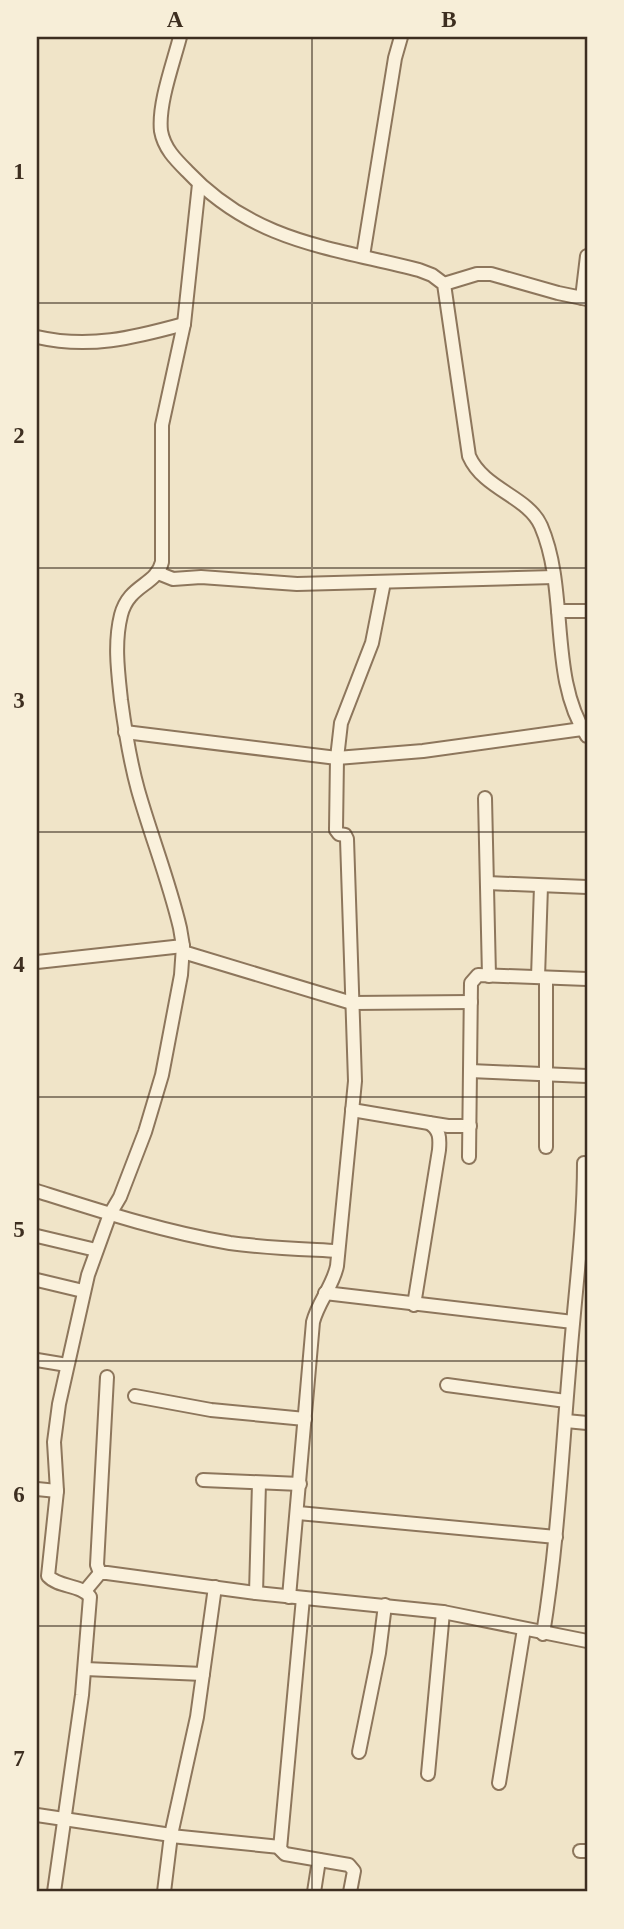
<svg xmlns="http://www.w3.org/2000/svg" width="624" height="1929" font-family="'Times New Roman',serif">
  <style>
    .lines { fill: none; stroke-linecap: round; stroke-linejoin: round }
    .minor-casing { stroke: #8d765c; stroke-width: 16 }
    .minor { stroke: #faf1dc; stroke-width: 12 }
    .grid { fill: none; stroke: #3d2e20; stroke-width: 2; stroke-opacity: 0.55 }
    .neatline { fill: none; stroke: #3d2e20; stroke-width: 2.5 }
    .grid-label { font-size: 23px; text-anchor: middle; font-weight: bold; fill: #3d2e20 }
  </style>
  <rect width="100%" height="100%" fill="#f0e4c8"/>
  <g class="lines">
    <defs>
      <g id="minor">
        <path d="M 180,37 C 173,64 158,104 161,131 C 164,148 175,159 187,171 C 254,242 329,247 419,270 L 432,275 L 444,284 L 469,456 C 484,490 528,496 541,526 C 569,591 548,677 587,736"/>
        <path d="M 363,256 L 395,58 L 401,37"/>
        <path d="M 444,284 L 477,274 L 491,274 L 558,293 L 587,299"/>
        <path d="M 582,298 L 587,256"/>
        <path d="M 37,337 C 89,349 133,338 184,324"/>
        <path d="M 158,573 L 173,579 L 201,577 L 297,584 L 554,577"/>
        <path d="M 558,611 L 587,611"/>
        <path d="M 125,732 L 337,758 L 423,751 L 582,729"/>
        <path d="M 485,798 L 489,976"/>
        <path d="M 487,883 L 587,887"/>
        <path d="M 183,952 L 352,1003 L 471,1002"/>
        <path d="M 37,962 L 183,946"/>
        <path d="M 538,977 L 541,886"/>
        <path d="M 546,978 L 546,1147"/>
        <path d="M 470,1071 L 587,1076"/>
        <path d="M 352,1110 L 429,1123 C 440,1130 440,1138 439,1150 L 414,1305"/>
        <path d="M 429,1123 L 448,1126 L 470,1126"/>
        <path d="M 469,1157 L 471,983 L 478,975 L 587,979"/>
        <path d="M 37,1191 C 100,1211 164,1232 230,1243 C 266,1248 302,1249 338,1251"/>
        <path d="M 37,1236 L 96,1250"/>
        <path d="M 37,1280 L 83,1291"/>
        <path d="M 325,1293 L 573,1322"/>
        <path d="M 37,1360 L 67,1365"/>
        <path d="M 447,1385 L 566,1401"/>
        <path d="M 135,1396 L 211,1410 L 305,1419"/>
        <path d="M 566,1421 L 587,1423"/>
        <path d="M 203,1480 L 300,1484"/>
        <path d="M 37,1489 L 57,1491"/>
        <path d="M 298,1513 L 556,1537"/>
        <path d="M 100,1573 L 97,1565 L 107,1377"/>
        <path d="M 85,1591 L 100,1573 L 107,1573 L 256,1593 L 443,1612 L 587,1641"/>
        <path d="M 256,1593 L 259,1483"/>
        <path d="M 289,1597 L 313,1322 C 318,1302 333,1286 337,1266 L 355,1081 L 347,839 L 345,835 L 339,834 L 336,830 L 337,758 L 341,723 L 372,643 L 384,582"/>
        <path d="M 303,1598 L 280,1849 L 285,1854 L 349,1865 L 354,1871 L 350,1892"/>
        <path d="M 543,1634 C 558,1542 562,1451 570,1359 C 575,1293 584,1228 584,1163"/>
        <path d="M 85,1669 L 203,1674"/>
        <path d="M 359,1752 L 379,1653 L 385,1605"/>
        <path d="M 428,1774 L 443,1612"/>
        <path d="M 499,1783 L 524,1629"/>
        <path d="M 37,1815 L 171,1835 L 197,1717 L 215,1587"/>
        <path d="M 171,1836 L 280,1847"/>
        <path d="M 580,1851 L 587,1851"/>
        <path d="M 54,1892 L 82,1695 L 90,1597 C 81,1584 59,1588 48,1576 L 57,1491 L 54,1442 L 59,1404 L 88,1275 L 110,1214 L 120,1197 L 145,1132 L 162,1075 L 181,975 L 183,946 L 180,928 C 169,881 151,836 138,790 C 130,761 125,730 121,700 C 118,672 114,643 121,615 C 129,584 156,586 162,562 L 162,425 L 184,324 L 199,184"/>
        <path d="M 164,1892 L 171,1835"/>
        <path d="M 314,1892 L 319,1860"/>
      </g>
    </defs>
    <use href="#minor" class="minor-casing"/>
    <use href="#minor" class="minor"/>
  </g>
  <path class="grid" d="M 312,37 L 312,1892M 37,303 L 587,303M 37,568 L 587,568M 37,832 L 587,832M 37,1097 L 587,1097M 37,1361 L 587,1361M 37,1626 L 587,1626"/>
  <rect width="624" height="1929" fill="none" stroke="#f7eed8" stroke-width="77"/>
  <rect x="38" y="38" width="548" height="1852" class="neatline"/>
  <g class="grid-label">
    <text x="175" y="27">A</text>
    <text x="449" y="27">B</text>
    <text x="19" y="179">1</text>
    <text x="19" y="443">2</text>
    <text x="19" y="708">3</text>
    <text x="19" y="972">4</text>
    <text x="19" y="1237">5</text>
    <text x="19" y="1502">6</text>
    <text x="19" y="1766">7</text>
  </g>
</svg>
